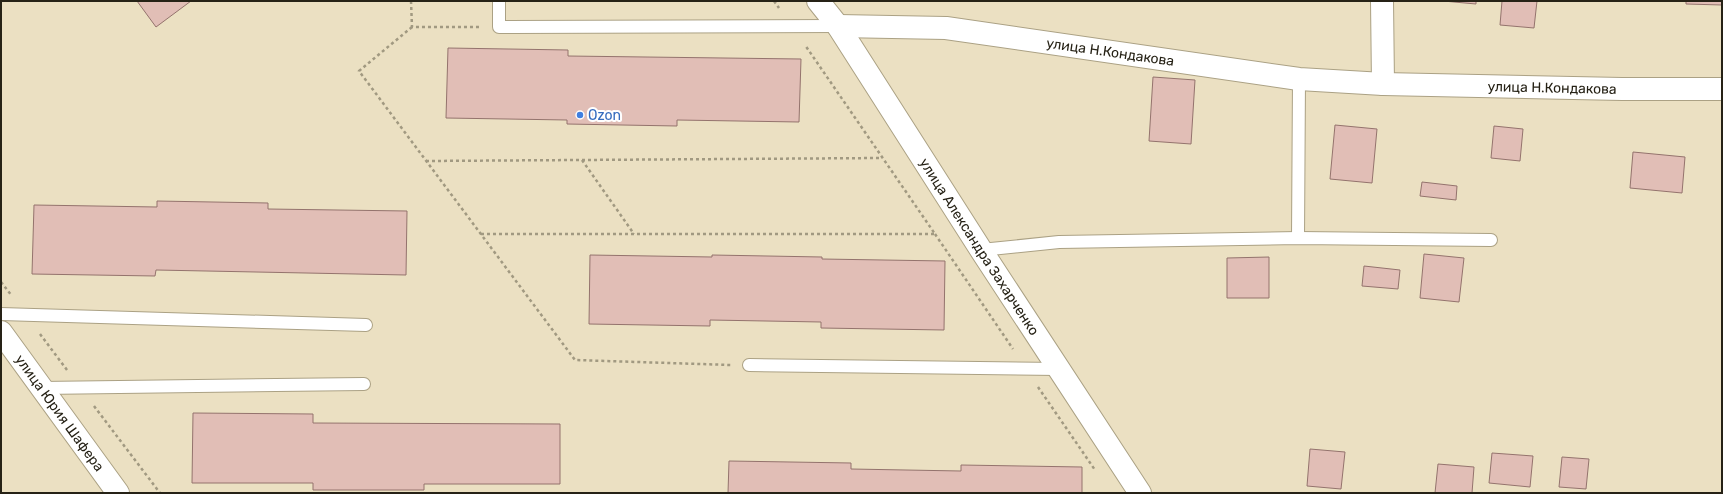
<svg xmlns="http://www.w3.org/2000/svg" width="1723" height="494" font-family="Rubik,sans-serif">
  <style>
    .building { fill: #e1beb6; stroke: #94736d }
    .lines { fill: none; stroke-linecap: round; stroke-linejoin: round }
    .service-casing { stroke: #aba184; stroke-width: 14 }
    .minor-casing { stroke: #aba184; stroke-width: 24 }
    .path { stroke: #a19981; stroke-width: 2.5; stroke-dasharray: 3 3; stroke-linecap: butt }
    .service { stroke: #fff; stroke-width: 12 }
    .minor { stroke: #fff; stroke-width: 22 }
    .shop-dot { fill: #3f7fe0; stroke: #fff; stroke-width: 1.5 }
    .labels { text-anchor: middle; stroke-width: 4; stroke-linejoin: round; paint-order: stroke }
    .street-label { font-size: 14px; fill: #262216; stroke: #fff }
    .shop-label { font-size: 14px; fill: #366cbe; stroke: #fff; text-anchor: start }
  </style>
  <rect width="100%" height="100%" fill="#ebe0c2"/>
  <g class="building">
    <path d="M 137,1 L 191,1 L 156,27 Z"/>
    <path d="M 1443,1 L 1476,1 L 1476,4 Z"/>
    <path d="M 1502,1 L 1537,1 L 1534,28 L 1500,25 Z"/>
    <path d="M 1686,1 L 1722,1 L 1722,5 L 1686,4 Z"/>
    <path d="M 448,48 L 568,50 L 568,56 L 801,59 L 799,122 L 677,120 L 677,126 L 567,124 L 567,120 L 446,118 Z"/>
    <path d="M 1153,77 L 1195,80 L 1191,144 L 1149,141 Z"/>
    <path d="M 1335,125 L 1377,129 L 1372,183 L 1330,179 Z"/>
    <path d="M 1494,126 L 1523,129 L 1520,161 L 1491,158 Z"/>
    <path d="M 1633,152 L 1685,157 L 1682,193 L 1630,188 Z"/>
    <path d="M 1422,182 L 1457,186 L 1456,200 L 1420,196 Z"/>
    <path d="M 157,201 L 268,203 L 268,209 L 407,211 L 406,275 L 156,270 L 155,276 L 32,274 L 34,205 L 157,207 Z"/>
    <path d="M 1424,254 L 1464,258 L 1459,302 L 1420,298 Z"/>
    <path d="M 590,255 L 712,257 L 712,255 L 822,257 L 822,259 L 945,261 L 944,330 L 821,328 L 821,322 L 710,320 L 710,326 L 589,324 Z"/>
    <path d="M 1269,257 L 1269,298 L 1227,298 L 1227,258 Z"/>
    <path d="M 1364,266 L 1400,270 L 1398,289 L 1362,286 Z"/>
    <path d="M 193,413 L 313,414 L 313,423 L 560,424 L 560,484 L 424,484 L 424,490 L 313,490 L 313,483 L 192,483 Z"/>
    <path d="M 1310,449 L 1345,452 L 1341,489 L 1307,486 Z"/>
    <path d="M 1492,453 L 1533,456 L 1530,487 L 1489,483 Z"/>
    <path d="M 1562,457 L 1589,459 L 1586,489 L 1559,487 Z"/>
    <path d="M 729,461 L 851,463 L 851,469 L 961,471 L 961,465 L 1082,467 L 1082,493 L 728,493 Z"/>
    <path d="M 1438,464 L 1474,467 L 1472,493 L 1435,493 Z"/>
  </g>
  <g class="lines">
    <defs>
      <g id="service">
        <path d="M 499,1 L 499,27 L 838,26"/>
        <path d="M 1298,238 L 1299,79"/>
        <path d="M 981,250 L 1059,242 L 1298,238 L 1491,240"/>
        <path d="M 1,314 L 366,325"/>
        <path d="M 749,365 L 1059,369"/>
        <path d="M 41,388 L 364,384"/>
      </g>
      <g id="minor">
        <path id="s1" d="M 818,1 L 838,26 L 981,250 L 1140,493"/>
        <path d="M 1382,1 L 1383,84"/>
        <path id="s2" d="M 838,26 L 946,28 L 1299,79 L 1383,84 L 1622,89 L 1722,89"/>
        <path id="s3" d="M 1,332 L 118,493"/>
      </g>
    </defs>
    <use href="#service" class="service-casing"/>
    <use href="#minor" class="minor-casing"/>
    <g class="path">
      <path d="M 411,1 L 412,27 L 481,27"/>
      <path d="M 774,1 L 779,8"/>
      <path d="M 412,27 L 359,71 L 575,360 L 731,365"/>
      <path d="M 582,160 L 634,234"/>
      <path d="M 426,161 L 882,158"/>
      <path d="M 481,234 L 935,234 L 805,45"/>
      <path d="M 935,234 L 1013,349"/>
      <path d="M 1,282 L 12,296"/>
      <path d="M 40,334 L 67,370"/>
      <path d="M 1038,387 L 1095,470"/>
      <path d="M 94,406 L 160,493"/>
    </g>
    <use href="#service" class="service"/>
    <use href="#minor" class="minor"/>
  </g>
  <circle class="shop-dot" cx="580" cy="115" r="4"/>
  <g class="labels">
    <g class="street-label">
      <text dy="5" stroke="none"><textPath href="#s2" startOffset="274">улица Н.Кондакова</textPath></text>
      <text dy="5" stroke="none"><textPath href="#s2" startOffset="718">улица Н.Кондакова</textPath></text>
      <text dy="5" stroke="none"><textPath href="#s1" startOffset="294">улица Александра Захарченко</textPath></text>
      <text dy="5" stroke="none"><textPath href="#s3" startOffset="100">улица Юрия Шафера</textPath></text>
    </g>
    <g class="shop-label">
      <text x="588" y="120">Ozon</text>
    </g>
  </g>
  <rect width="1723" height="494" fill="none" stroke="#262216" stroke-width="4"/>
</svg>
